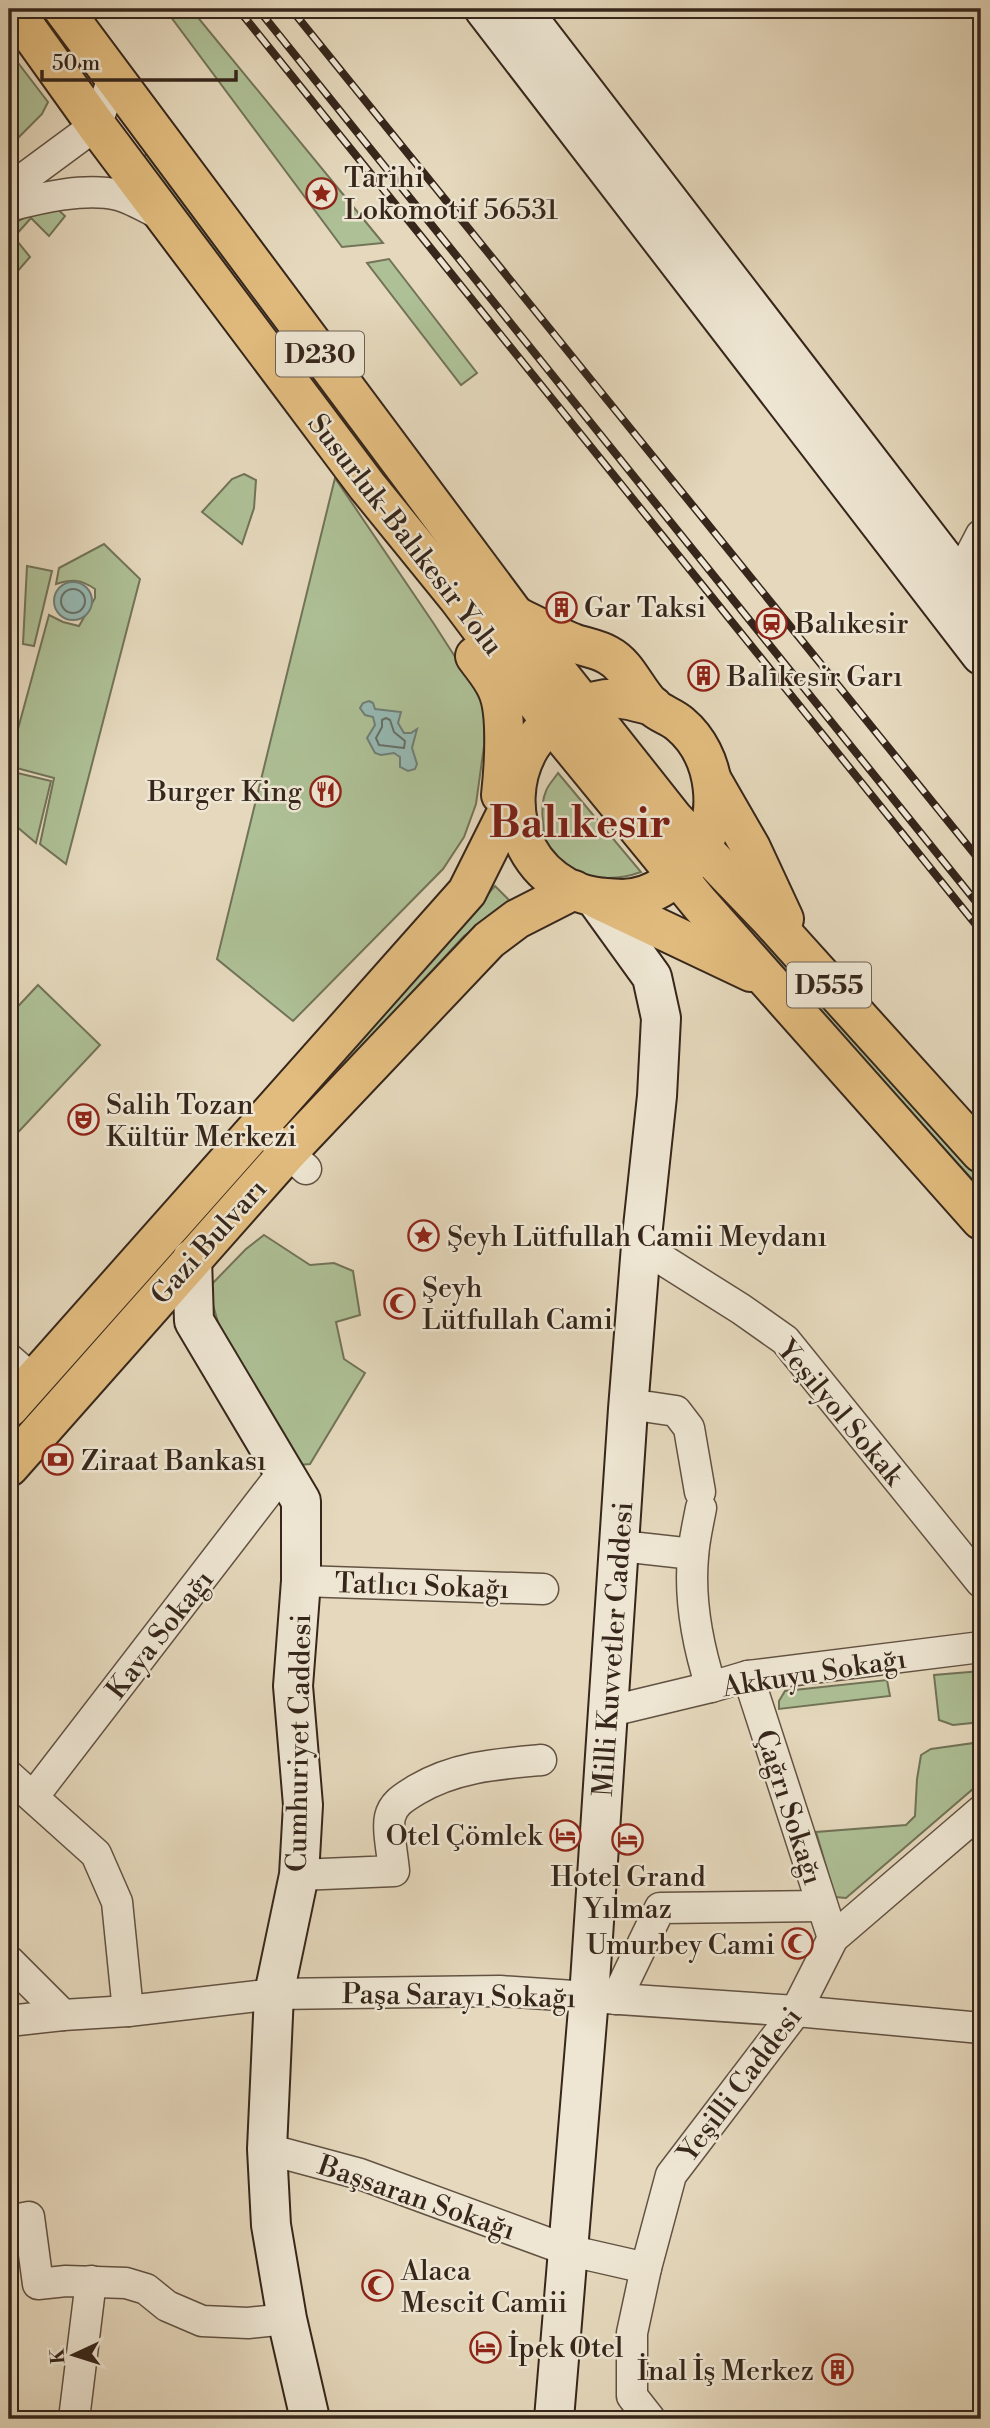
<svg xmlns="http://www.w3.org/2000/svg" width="990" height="2428" font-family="'Libre Bodoni',serif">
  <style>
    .green { fill: #aec096; stroke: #727358; stroke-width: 2 }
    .water { fill: #96b9b3; stroke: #707e76; stroke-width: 2 }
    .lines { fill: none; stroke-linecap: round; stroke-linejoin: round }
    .shore { stroke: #667067; stroke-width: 2 }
    .street-casing { stroke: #625243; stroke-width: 33 }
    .secondary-casing { stroke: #36261b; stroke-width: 42 }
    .highway-casing { stroke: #36261b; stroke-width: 42 }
    .street { stroke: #eee6d3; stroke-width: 30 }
    .secondary { stroke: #eee6d3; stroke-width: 38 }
    .highway { stroke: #e2bc7e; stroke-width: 38 }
    .rail-casing { stroke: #36261b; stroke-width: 8 }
    .rail { stroke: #eee6d3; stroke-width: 5; stroke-dasharray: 16; stroke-linecap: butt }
    .labels { text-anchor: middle; stroke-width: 5; stroke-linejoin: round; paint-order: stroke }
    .shield { fill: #eee6d3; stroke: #6d6052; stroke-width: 2 }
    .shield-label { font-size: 26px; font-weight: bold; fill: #36261b }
    .poi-label { font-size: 28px; fill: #36261b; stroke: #eee6d3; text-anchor: start }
    .street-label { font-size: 28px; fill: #36261b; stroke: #eee6d3 }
    .town-label { font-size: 42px; font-weight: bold; fill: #7a1f14; stroke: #eee6d3 }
  </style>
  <rect width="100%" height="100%" fill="#e5d8bc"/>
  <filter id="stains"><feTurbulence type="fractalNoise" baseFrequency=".00286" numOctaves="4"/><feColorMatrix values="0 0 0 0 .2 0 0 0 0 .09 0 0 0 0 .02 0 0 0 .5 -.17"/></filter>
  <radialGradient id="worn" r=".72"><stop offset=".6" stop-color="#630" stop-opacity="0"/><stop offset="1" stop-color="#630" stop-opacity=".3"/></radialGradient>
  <g class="green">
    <path d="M 165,9 L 191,9 L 383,243 L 342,247 Z"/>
    <path d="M 9,51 L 48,102 L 42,114 L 9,147 Z"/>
    <path d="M 148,153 L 544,681 L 538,686 L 143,157 Z"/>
    <path d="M 55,207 L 65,216 L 49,236 L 31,218 L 14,237 L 30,257 L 10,280 L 9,226 L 33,213 Z"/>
    <path d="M 389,259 L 477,373 L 461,385 L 367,263 Z"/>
    <path d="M 244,474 L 256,480 L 254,508 L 242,544 L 202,512 L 232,479 Z"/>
    <path d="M 335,478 L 434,624 L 484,702 L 484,746 L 476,804 L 464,837 L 443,869 L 293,1021 L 217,959 Z"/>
    <path d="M 104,544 L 140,579 L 66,864 L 40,844 L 54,778 L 9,766 L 9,762 L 49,615 L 63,622 L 79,626 L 95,598 L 95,589 C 80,579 73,579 56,584 L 59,568 Z"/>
    <path d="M 27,566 L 52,571 L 34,646 L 23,644 Z"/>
    <path d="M 9,771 L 51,781 L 36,843 L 9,820 Z"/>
    <path d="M 558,773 L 641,872 C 608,884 565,879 546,844 C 543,838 544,829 543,823 C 542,814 542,800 546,791 C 548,785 554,779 558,773 Z"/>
    <path d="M 495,886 L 513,904 L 464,936 L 330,1081 L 324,1076 Z"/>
    <path d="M 727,899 L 981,1178 L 981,1189 L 721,903 Z"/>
    <path d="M 38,985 L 100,1045 L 9,1142 L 9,1016 Z"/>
    <path d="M 264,1235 L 310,1265 L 334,1263 L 353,1271 L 360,1315 L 336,1322 L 344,1359 L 365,1373 L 310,1464 L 299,1465 L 227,1353 L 208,1288 L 246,1249 Z"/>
    <path d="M 981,1671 L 981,1722 L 953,1725 L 939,1720 L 934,1675 Z"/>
    <path d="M 887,1680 L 890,1696 L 779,1709 L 779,1701 L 785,1691 Z"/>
    <path d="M 981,1742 L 981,1782 L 846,1898 L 835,1897 L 816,1832 L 906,1825 L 915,1816 L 917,1779 L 921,1755 L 931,1749 Z"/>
  </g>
  <g class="water">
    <circle cx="73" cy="601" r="19"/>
    <path d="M 369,701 L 373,703 L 375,709 L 401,712 L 398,723 L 404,733 L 411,733 L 417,729 L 412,748 L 417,764 L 415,769 L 408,771 L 400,767 L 400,757 L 394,753 L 381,755 L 375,753 L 367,738 L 375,725 L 373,717 L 365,715 L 360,708 L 363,703 Z"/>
  </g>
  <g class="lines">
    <g class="shore">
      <circle cx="73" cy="601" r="12"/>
      <path d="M 386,718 L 390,720 L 394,732 L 405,741 L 404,748 L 379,745 L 376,738 L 382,727 L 382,720 Z"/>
    </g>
    <defs>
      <g id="street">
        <path d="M 9,184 L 16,184 L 96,125 L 113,79"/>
        <path d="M 9,206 C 40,198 86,187 118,195 C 133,199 149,209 163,216"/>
        <path d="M 959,577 L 981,535"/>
        <path d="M 272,1138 L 306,1169"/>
        <path d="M 641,1246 L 741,1309 L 785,1340 L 981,1582"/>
        <path d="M 9,1359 L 34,1381"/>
        <path d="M 649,1407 L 676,1411 L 689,1428 L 700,1492"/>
        <path d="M 701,1508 C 698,1524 694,1540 693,1557 C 689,1601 698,1646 711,1687"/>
        <path d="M 639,1548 L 693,1554"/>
        <path d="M 301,1581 L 543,1589"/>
        <path d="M 748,1676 L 833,1938"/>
        <path d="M 607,1712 L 711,1687 L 748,1676 L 981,1647"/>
        <path d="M 9,1776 L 96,1854 L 117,1902 L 128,2011"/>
        <path d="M 33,1797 L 284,1471"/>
        <path d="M 299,1875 L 394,1871 C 393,1857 387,1829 390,1817 C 393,1803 405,1797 416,1790 C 455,1767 496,1764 541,1760"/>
        <path d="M 9,1961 L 63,2015 L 128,2011 L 274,1994 L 500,1991 L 796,2011 L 981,2028"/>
        <path d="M 616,1999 L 660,1908 L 822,1906"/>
        <path d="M 9,2021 L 63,2015"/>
        <path d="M 267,2149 L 360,2174 L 567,2250 L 646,2268"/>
        <path d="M 9,2221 L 29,2217 L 38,2284 L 66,2281 L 126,2283 L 146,2289 L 167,2306 L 202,2321 L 248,2323 L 287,2319"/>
        <path d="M 74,2419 L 91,2281"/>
        <path d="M 650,2419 L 632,2396 L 632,2333 L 646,2268 L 671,2175 L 796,2011 L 833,1938 L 981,1811"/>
      </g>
      <g id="secondary">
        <path d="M 484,9 L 981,655"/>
        <path d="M 521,9 L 981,607"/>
        <path d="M 192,1259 L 194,1321 L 301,1501 L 301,1581 L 293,1686 L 303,1805 L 299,1875 L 274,1994 L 267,2149 L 271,2225 L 287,2319 L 310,2419"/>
        <path d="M 554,2419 L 589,1997 L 628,1409 L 641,1246 L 657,1096 L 661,1018 L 652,977 L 595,898"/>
      </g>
      <g id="highway">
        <path d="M 13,9 L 96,125 L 367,486 L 458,598 L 551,722 L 700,904 L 981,1220"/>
        <path d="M 63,9 L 552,665 L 674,819 L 769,918 L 981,1153"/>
        <path d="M 520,618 C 538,627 555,636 573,643 C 584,647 598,649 608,655 C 629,666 636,692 653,707 C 661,714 672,717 680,724 C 717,755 724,816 697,854 C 681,877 653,899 622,899 C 603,898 584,897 566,887 C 496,849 500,744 571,710 C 586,703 604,697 622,699 C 632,700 643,704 653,706"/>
        <path d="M 475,656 C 482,666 492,677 497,689 C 508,712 504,768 501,795"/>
        <path d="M 713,782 L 751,848 L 784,919"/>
        <path d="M 597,899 L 751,972"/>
        <path d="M 9,1408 L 467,892 L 515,796"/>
        <path d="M 9,1467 L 288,1152 L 489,940 L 517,919 L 574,890"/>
      </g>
    </defs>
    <use href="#street" class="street-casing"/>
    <use href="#secondary" class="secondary-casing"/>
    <use href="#highway" class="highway-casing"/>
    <use href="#street" class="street"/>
    <use href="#secondary" class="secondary"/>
    <use href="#highway" class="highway"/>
    <defs>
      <g id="rail">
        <path d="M 238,9 L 981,931"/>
        <path d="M 258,9 L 981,908"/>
        <path d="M 291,9 L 981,862"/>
      </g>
    </defs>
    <use href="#rail" class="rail-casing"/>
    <use href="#rail" class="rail"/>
  </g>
  <defs>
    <symbol id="sight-ring" viewBox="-11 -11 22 22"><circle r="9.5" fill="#eee6d3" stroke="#8f2418" stroke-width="1.5"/><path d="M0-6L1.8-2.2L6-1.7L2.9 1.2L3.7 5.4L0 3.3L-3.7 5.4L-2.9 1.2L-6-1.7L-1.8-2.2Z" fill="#8f2418"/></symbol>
    <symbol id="building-ring" viewBox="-11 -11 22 22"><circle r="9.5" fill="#eee6d3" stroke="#8f2418" stroke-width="1.5"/><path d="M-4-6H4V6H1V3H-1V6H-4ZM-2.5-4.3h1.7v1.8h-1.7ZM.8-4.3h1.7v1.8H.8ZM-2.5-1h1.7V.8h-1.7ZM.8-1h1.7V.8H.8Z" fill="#8f2418"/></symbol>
    <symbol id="station-ring" viewBox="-11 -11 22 22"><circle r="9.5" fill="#eee6d3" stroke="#8f2418" stroke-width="1.5"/><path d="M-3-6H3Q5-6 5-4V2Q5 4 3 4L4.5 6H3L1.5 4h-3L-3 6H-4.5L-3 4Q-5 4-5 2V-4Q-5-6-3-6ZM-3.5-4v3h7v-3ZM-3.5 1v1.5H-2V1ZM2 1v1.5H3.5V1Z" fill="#8f2418"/></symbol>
    <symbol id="restaurant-ring" viewBox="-11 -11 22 22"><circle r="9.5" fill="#eee6d3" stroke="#8f2418" stroke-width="1.5"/><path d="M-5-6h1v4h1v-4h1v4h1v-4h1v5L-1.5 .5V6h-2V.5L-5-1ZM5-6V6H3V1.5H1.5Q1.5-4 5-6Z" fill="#8f2418"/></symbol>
    <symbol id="theatre-ring" viewBox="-11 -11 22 22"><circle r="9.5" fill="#eee6d3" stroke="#8f2418" stroke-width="1.5"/><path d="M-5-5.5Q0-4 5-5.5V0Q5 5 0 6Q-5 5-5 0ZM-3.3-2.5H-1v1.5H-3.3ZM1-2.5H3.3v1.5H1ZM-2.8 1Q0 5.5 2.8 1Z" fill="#8f2418"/></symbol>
    <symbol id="mosque-ring" viewBox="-11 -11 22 22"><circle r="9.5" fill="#eee6d3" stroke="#8f2418" stroke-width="1.5"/><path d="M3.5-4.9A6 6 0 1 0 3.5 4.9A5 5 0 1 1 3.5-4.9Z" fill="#8f2418"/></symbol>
    <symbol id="bank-ring" viewBox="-11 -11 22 22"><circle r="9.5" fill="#eee6d3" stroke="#8f2418" stroke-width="1.5"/><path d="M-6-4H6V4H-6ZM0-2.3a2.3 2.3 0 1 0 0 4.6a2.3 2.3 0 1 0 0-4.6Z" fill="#8f2418"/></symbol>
    <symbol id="hotel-ring" viewBox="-11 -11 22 22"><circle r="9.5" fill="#eee6d3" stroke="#8f2418" stroke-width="1.5"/><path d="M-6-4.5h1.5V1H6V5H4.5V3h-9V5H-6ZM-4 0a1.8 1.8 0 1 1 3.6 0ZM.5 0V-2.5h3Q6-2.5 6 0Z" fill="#8f2418"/></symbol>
  </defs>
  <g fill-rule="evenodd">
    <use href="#sight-ring" x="304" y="176" width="35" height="35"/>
    <use href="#building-ring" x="544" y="590" width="35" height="35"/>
    <use href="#station-ring" x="754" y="606" width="35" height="35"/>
    <use href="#building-ring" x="686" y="658" width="35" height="35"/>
    <use href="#restaurant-ring" x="308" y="774" width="35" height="35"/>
    <use href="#theatre-ring" x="66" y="1102" width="35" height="35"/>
    <use href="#sight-ring" x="406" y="1218" width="35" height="35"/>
    <use href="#mosque-ring" x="382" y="1286" width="35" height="35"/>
    <use href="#bank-ring" x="40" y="1442" width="35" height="35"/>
    <use href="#hotel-ring" x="548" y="1818" width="35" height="35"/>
    <use href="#hotel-ring" x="610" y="1822" width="35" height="35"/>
    <use href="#mosque-ring" x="780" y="1926" width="35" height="35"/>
    <use href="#mosque-ring" x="360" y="2268" width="35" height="35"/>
    <use href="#hotel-ring" x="468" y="2330" width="35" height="35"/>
    <use href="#building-ring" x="820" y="2352" width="35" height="35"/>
  </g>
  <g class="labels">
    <g class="shield">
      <rect x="276" y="331.5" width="88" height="45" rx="5"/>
      <rect x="787" y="962.5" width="84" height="45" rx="5"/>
    </g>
    <g class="shield-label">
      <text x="320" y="363">D230</text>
      <text x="829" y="994">D555</text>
    </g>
    <g class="poi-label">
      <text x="344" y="187">Tarihi<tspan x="344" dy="32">Lokomotif 56531</tspan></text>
      <text x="584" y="617">Gar Taksi</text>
      <text x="795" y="633">Balıkesir</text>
      <text x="727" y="686">Balıkesir Garı</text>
      <text x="302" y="801" text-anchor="end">Burger King</text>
      <text x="106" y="1114">Salih Tozan<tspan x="106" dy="32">Kültür Merkezi</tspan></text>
      <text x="447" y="1246">Şeyh Lütfullah Camii Meydanı</text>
      <text x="422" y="1297">Şeyh<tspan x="422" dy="32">Lütfullah Cami</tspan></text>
      <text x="81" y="1470">Ziraat Bankası</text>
      <text x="542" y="1845" text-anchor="end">Otel Çömlek</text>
      <text x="628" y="1886" text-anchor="middle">Hotel Grand<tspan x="628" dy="32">Yılmaz</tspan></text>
      <text x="775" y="1954" text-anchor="end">Umurbey Cami</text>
      <text x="401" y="2280">Alaca<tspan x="401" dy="32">Mescit Camii</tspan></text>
      <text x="508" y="2357">İpek Otel</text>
      <text x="814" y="2380" text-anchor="end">İnal İş Merkez</text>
    </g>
    <g class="street-label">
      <text transform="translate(406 534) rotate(52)" y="10">Susurluk-Balıkesir Yolu</text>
      <text transform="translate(208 1241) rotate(-48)" y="10">Gazi Bulvarı</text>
      <text transform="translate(841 1412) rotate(50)" y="10">Yeşilyol Sokak</text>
      <text transform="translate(422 1585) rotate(2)" y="10">Tatlıcı Sokağı</text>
      <text transform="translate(159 1634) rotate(-52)" y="10">Kaya Sokağı</text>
      <text transform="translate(612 1649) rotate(-86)" y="10">Milli Kuvvetler Caddesi</text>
      <text transform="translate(814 1672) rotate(-9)" y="10">Akkuyu Sokağı</text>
      <text transform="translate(298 1743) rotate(-89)" y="10">Cumhuriyet Caddesi</text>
      <text transform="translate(790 1807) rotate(72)" y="10">Çağrı Sokağı</text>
      <text transform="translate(459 1995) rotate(1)" y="10">Paşa Sarayı Sokağı</text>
      <text transform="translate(739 2084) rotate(-53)" y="10">Yeşilli Caddesi</text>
      <text transform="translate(417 2197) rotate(19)" y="10">Başsaran Sokağı</text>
    </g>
    <g class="town-label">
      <text x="580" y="837">Balıkesir</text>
    </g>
  </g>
  <rect width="990" height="2428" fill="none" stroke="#e5d8bc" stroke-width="35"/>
  <rect x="10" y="10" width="969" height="2407" fill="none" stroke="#36261b" stroke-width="3.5"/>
  <rect x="18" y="18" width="955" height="2393" fill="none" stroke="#36261b" stroke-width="2"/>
  <g transform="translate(74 2355) rotate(266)" stroke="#eee6d3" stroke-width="5" paint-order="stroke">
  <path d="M0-5L12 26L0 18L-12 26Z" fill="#36261b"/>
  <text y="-10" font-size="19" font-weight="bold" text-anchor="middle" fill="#36261b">K</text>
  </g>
  <path d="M42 70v10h194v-10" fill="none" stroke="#36261b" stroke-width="3.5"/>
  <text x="52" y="70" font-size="21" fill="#36261b" stroke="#eee6d3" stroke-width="5" paint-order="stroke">50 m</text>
  <rect width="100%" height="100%" filter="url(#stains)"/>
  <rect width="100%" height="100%" fill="url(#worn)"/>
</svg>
